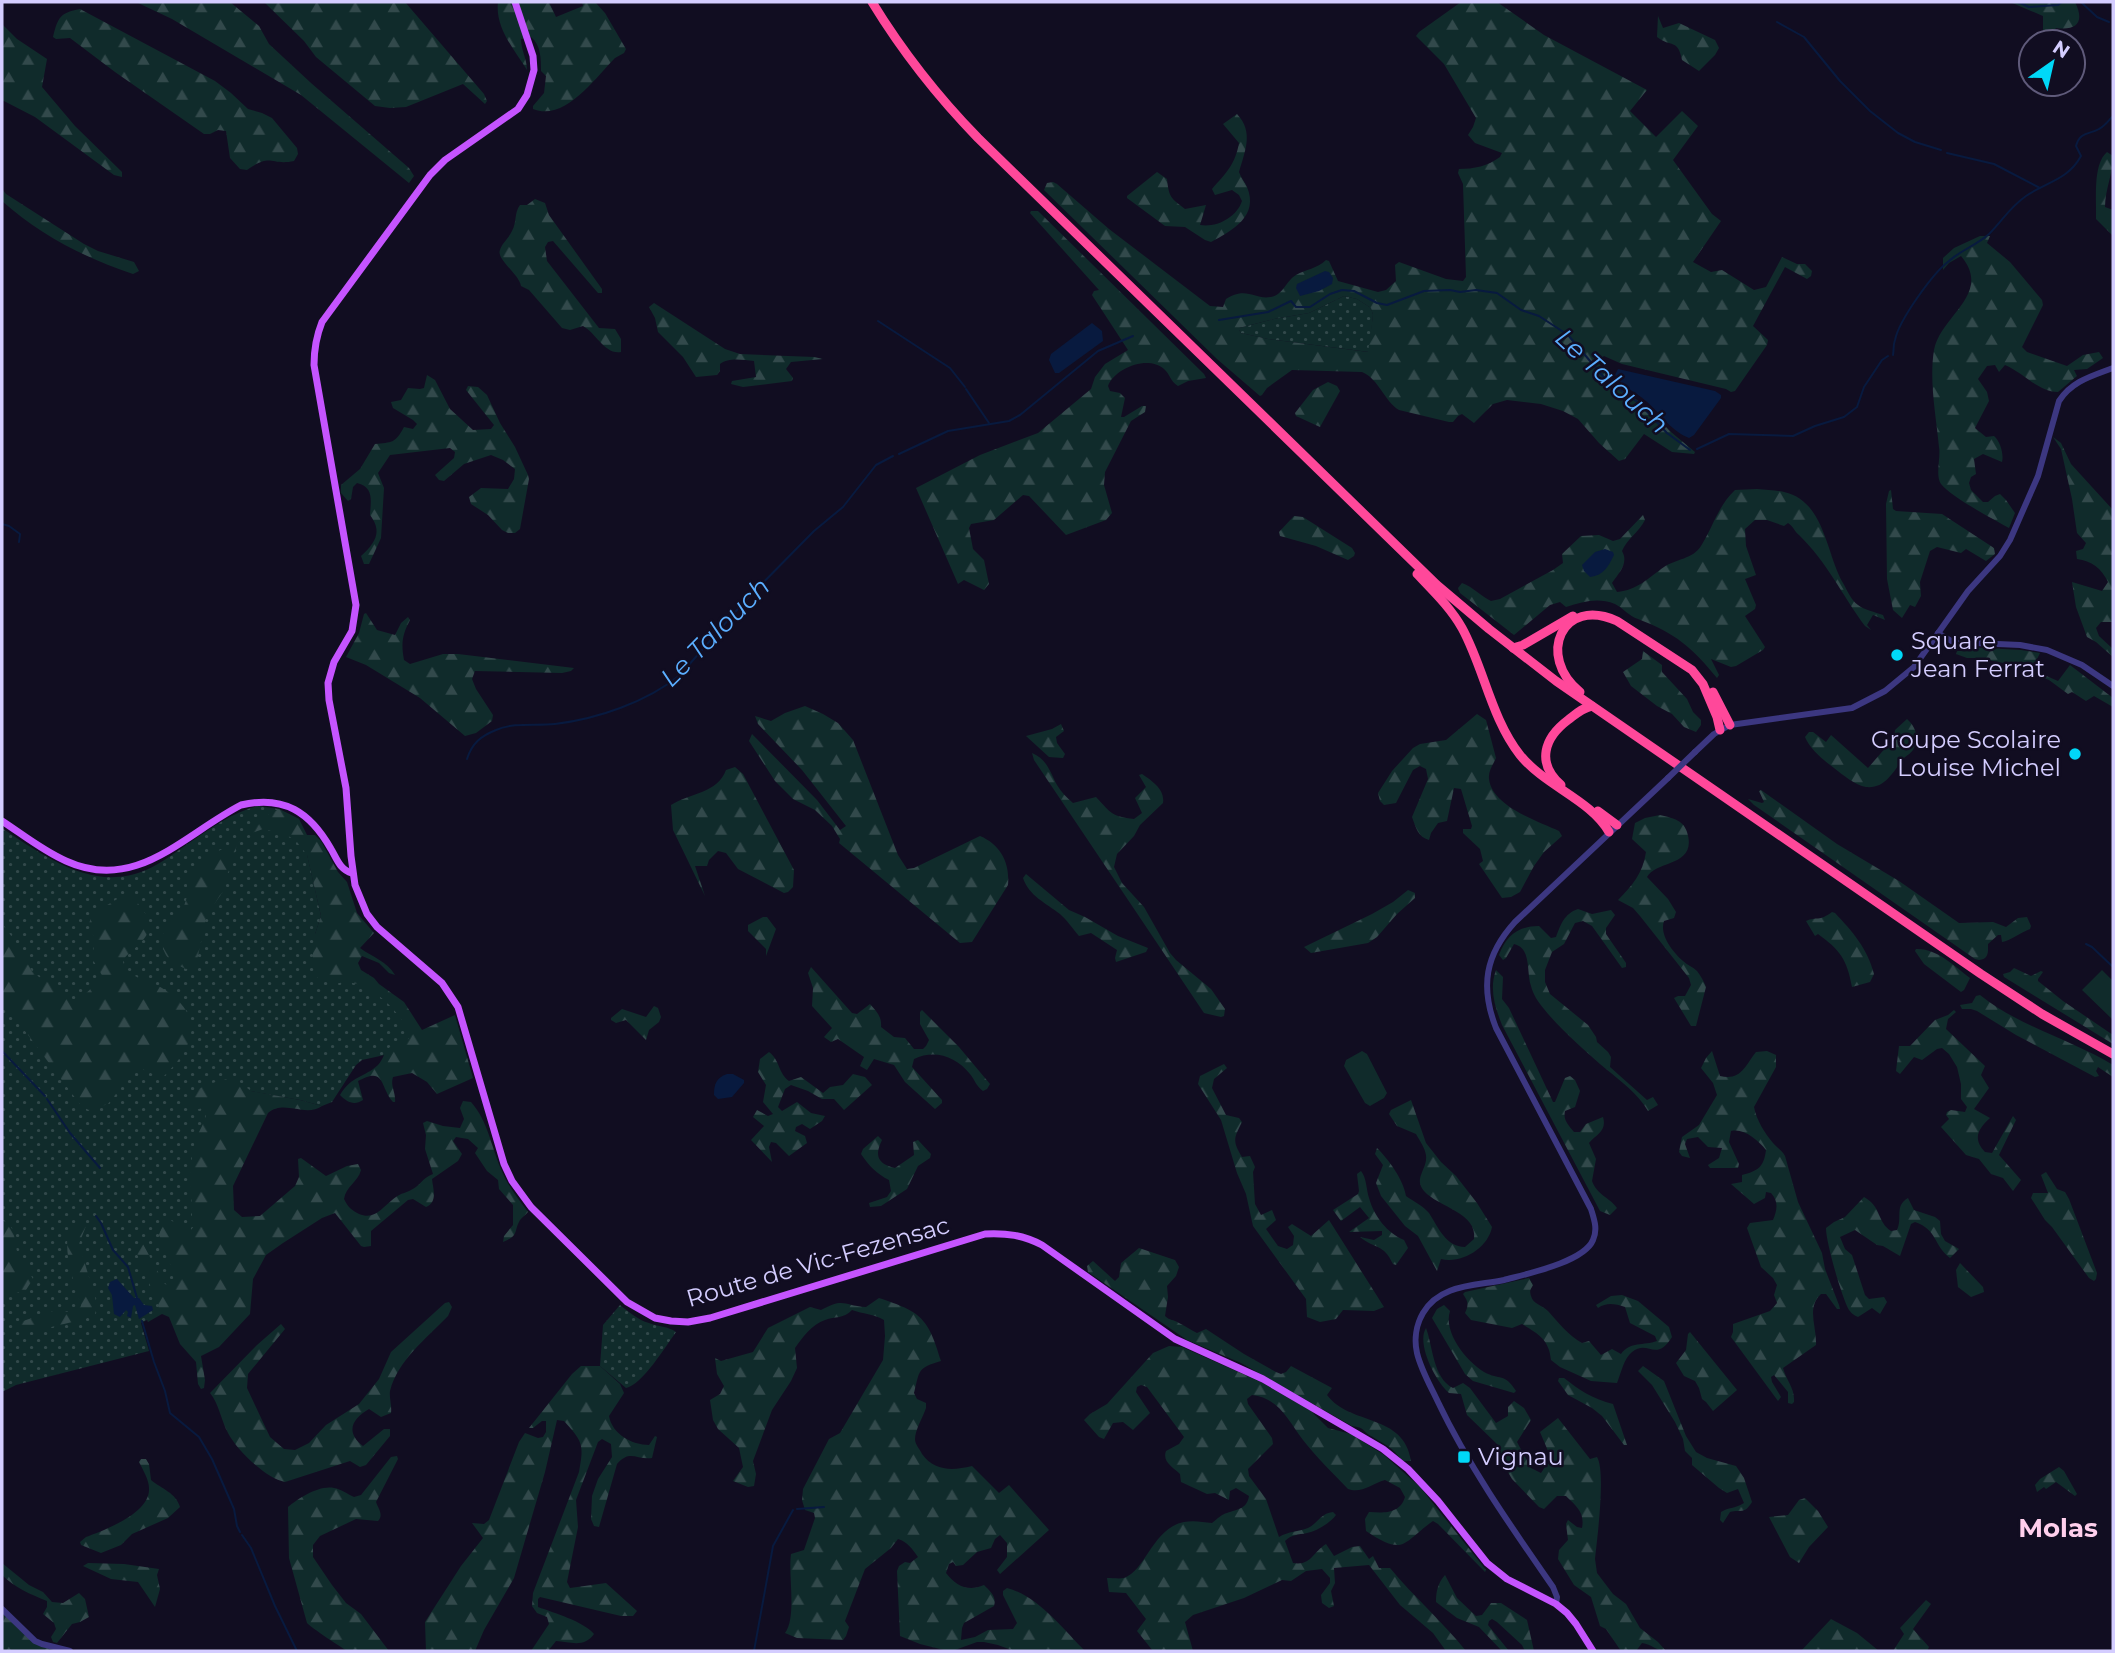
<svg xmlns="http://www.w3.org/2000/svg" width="2115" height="1653" font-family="Montserrat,sans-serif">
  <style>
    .grass { fill: url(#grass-dots) }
    .forest { fill: url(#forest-firs); fill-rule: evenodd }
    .green { fill: #102b2b }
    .water { fill: #081a3f }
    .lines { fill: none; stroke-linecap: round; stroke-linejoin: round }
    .stream { stroke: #081a3f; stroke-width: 2 }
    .minor { stroke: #3c3781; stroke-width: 6 }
    .major { stroke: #c554ff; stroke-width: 7 }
    .highway { stroke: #ff489a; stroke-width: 9 }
    .minor-bridge { stroke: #3c3781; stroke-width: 6 }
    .poi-dot { fill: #00d8f8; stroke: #110d21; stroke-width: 2.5 }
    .labels { text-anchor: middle; stroke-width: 5; stroke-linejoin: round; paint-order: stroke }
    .poi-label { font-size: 24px; fill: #d4cdff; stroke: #110d21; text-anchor: start }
    .street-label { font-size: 24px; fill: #d4cdff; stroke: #110d21 }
    .water-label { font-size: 26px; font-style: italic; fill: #5baeff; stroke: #110d21 }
    .neighbourhood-label { font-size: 26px; font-weight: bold; fill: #ffcfec; stroke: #110d21 }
  </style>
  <defs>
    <pattern id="grass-dots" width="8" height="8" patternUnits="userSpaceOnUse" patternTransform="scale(1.75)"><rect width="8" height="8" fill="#102b2b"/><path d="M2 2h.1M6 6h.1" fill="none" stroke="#32494b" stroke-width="1.8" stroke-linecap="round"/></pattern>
    <pattern id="forest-firs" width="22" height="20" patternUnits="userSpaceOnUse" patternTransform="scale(1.75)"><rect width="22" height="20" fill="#102b2b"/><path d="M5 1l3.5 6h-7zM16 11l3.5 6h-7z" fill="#32494b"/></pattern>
  </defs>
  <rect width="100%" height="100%" fill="#110d21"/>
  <g class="grass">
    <path d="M 1344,296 L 1357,299 L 1371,308 L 1373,315 L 1369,352 L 1268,339 L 1241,333 L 1239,330 L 1239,328 L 1274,319 L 1309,313 Z"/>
    <path d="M 258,806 L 279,809 L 299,819 L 321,916 L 315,934 L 381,991 L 419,1032 L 398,1052 L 362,1060 L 356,1065 L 332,1102 L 322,1106 L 300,1100 L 250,1091 L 234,1093 L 224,1267 L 151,1318 L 141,1323 L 149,1351 L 16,1385 L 2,1392 L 2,828 C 44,856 93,893 146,870 C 162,863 177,851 192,841 C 213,827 233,812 258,806 Z"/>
    <path d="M 620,1305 C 629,1312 638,1320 649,1323 C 658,1327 668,1326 676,1332 C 666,1346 642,1385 626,1388 L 600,1366 L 603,1325 Z"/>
  </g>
  <g class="forest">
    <path d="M 136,2 L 230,2 L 259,26 L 269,44 L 311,83 L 409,168 L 414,176 L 409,183 L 301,95 L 172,19 Z"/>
    <path d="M 264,2 L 405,2 L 484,94 L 487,101 L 485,104 L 463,84 L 406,107 L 390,108 L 375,106 L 316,57 L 304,41 Z"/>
    <path d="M 498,2 L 549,2 L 556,17 L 583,6 L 582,2 L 595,2 L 605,13 L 626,49 L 624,53 L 615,58 C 595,78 565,122 533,109 L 533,106 L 544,93 L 546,76 L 541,71 C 541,59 541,45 531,37 L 521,39 C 521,50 527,59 527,70 C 514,49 495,28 498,2 Z"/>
    <path d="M 1461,2 L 1497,2 L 1544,35 L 1647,90 L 1630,111 L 1656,137 L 1682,111 L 1698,126 L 1673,160 L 1712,214 L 1721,221 L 1693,262 L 1711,272 L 1722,270 L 1754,290 L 1766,287 L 1782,257 L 1797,264 L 1805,264 L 1812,271 L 1811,276 L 1807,279 L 1785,267 L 1753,326 L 1768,340 L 1767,345 L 1735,391 L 1731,392 L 1726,389 L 1622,364 L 1604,356 L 1597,361 L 1617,387 L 1642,403 L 1671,432 L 1695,452 L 1694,454 L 1672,452 L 1644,434 L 1625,459 L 1619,461 L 1599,443 L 1578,419 L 1563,411 L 1541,404 L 1507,400 L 1493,404 L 1474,423 L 1462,414 L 1458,416 L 1453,422 L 1449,422 L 1399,410 C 1384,401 1379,379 1362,372 L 1292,370 L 1267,388 L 1262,395 L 1260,396 L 1217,359 L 1044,190 L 1047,183 L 1053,182 L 1057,184 L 1109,229 L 1210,306 L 1223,307 L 1226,299 C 1247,286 1254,300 1271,297 C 1283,295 1286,281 1296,275 C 1306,269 1317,269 1326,260 L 1329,261 L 1338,281 L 1378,292 L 1386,290 L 1396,281 L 1395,265 L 1399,262 L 1446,279 L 1463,281 L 1466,277 L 1463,184 L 1458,173 L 1459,169 C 1474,169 1488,166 1500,157 L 1502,153 L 1475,143 L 1468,135 L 1473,127 L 1476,118 L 1444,64 L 1416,36 L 1419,32 ZM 1344,296 L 1357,299 L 1371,308 L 1373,315 L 1368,352 L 1268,339 L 1241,333 L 1239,330 L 1239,328 L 1274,319 L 1309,313 Z"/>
    <path d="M 2010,2 L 2075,2 C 2085,22 2077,31 2056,28 L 2052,33 L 2049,40 L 2043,36 L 2043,16 Z"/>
    <path d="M 80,9 L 215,81 L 231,93 L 248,109 L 262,113 L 272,118 L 297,148 L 298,154 L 294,161 C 270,166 272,152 247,170 L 240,169 L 230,158 L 226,131 L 218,130 L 210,134 L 204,134 L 115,72 L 70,38 L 56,39 L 53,37 C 58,17 60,13 80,9 Z"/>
    <path d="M 1658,16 L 1663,28 L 1679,23 L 1715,40 L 1719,48 L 1715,55 L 1699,71 L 1682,60 C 1678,38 1671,48 1657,37 Z"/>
    <path d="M 2,24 L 17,39 L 47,59 L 42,87 L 75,126 L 122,172 L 122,177 L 114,175 L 35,117 L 2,100 Z"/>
    <path d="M 1237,114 C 1254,132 1245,151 1239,172 C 1241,178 1245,182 1247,187 C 1259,216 1233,230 1211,242 L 1205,240 L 1185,227 L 1165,226 L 1127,198 L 1127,196 L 1157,172 L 1167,179 C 1169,198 1171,198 1185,209 L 1206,205 L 1200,225 C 1217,228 1237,217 1242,201 L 1239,195 L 1232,190 L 1215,195 L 1212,189 C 1226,173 1235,165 1239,143 L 1223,124 Z"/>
    <path d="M 2107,152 L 2113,156 C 2113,174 2105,189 2105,207 L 2113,210 L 2113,236 L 2096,219 C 2097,201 2092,165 2107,152 Z"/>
    <path d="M 2,189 L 6,194 L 84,244 L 98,251 L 134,262 L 139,271 L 133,274 C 85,258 40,235 2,201 Z"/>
    <path d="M 535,199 L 545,203 L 549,215 L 602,289 L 602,293 L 598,293 L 553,241 L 548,242 L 545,247 L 547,261 L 599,328 L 615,329 L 621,339 L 621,352 C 605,355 596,333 583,326 L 570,330 L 562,328 L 529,290 L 521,286 C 519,274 496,259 500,250 C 502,243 509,238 512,231 C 517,222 514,213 520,205 L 527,205 Z"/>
    <path d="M 1031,211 L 1038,211 L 1204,374 L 1206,378 L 1188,381 L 1178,386 C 1170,381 1170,374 1164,369 C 1148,355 1115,368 1108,386 L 1110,391 L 1120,393 L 1125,398 L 1121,417 L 1124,417 L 1142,406 L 1146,406 L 1145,412 L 1131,421 L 1105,472 L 1104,485 L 1112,513 L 1106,520 L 1066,535 L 1029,496 L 1023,495 L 994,520 L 971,524 L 969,528 L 973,549 L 984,560 L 989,584 L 984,590 L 964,580 L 958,584 L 916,488 L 980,455 L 1038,433 L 1091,389 L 1095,377 L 1105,364 L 1128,350 L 1092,295 L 1094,291 L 1099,290 L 1030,213 Z"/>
    <path d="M 1980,236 L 1990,236 L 1987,243 L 2010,262 L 2042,300 L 2043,305 L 2022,347 L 2027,352 L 2067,366 L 2083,355 L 2099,352 L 2103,358 L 2087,369 L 2074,370 L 2077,376 L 2058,392 C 2038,392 2024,373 2005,365 L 1999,372 L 1995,365 L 1987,366 L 1978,379 L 1987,392 L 1989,401 L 1975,428 L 1986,437 L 1994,436 C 2000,441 2004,454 2002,462 L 1983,454 L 1974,459 L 1976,474 L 1971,477 L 1969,483 L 1971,490 L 1983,502 L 1988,502 L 1995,496 L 2000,494 L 2006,500 L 2015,513 L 2009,528 C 1993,519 1951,497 1941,484 C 1935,475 1941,457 1939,447 C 1936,415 1929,381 1934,350 C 1941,315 1993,294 1961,256 L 1949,263 L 1943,270 L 1943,258 L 1954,248 Z"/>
    <path d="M 654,303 L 725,349 L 740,354 L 814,357 L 823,359 L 791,362 L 786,369 L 793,378 L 792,381 L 743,387 L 731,384 L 732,381 L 756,377 L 754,361 C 743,360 729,357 720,364 L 720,371 L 717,375 L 696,377 L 683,357 L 658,332 L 655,318 L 649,307 Z"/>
    <path d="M 427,375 L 435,380 L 450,409 L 473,430 L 491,429 L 494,425 L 466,390 L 468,386 L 478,387 L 487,395 L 500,423 L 515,447 L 528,475 L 529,479 L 520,529 L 515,533 L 508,533 L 502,530 L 488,515 L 471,504 L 469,497 L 481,488 L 508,489 L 514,479 L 515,469 L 503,460 L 491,455 L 464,464 L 444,481 L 439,480 L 435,475 L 454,458 L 455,452 L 450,448 L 390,455 L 378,473 L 384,488 L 381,538 L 369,564 L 364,564 L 361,556 C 375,543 383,532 370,515 C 371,500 374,487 357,483 L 353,487 L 351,499 L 348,501 L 341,493 L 341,485 L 360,469 L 375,444 C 392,442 395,444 404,427 L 413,429 L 417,424 L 413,420 L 393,408 L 391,402 L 401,400 L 408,388 L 420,389 L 424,388 Z"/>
    <path d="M 1328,382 L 1337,386 L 1340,391 L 1320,427 L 1296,416 L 1295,413 L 1313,390 Z"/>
    <path d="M 2053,437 L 2061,443 L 2071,464 L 2113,510 L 2113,622 L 2101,622 L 2096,628 L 2099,636 L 2113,649 L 2113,657 L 2096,642 L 2087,637 L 2076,607 L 2072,582 L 2102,591 L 2108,582 C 2101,568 2092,561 2077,559 L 2076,551 L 2083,549 L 2086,543 L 2077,533 L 2072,499 L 2061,449 Z"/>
    <path d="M 1757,489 C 1766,490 1776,490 1784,492 C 1825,501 1826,554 1843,583 C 1847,590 1851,600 1858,605 C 1864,610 1875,612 1883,615 L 1885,620 L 1873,615 L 1867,625 L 1871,630 L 1865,626 C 1842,595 1827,562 1799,535 C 1794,531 1794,527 1788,523 L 1784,526 L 1767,520 L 1755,520 L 1745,529 L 1746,546 L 1756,575 L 1745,579 L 1756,605 L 1755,609 L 1745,616 L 1765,647 L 1763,650 L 1736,666 L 1731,667 L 1711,659 L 1719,675 L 1717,678 C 1692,647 1675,633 1638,619 C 1629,616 1623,608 1615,604 C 1597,597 1583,602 1566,607 L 1560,602 L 1550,605 L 1514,635 L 1460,593 L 1458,588 L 1462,583 C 1473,587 1481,596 1491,601 L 1500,599 L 1553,570 L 1563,563 L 1562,554 L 1581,536 L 1599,535 L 1613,541 L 1620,539 L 1643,515 L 1645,520 C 1639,532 1627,539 1622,551 C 1629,563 1619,573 1612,583 L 1617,592 C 1638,590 1648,578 1664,567 C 1676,559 1693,559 1701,546 C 1713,527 1718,506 1735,490 Z"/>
    <path d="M 1891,490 L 1893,509 L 1896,511 L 1942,514 L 1994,548 L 1995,554 L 1986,561 L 1966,549 L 1961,553 L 1937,547 L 1930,551 L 1920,582 L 1921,596 L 1915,607 L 1910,605 L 1902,618 L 1893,610 L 1887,579 L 1886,504 L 1889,491 Z"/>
    <path d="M 1294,516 L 1303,517 L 1352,548 L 1355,553 L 1354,556 L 1348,560 L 1316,546 L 1280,536 L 1279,532 Z"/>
    <path d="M 366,613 L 377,630 L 395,635 L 401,623 L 408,617 L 410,620 C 402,635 401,644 404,660 L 410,664 L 443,654 L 458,654 L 574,668 L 571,671 L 562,673 L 475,671 L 472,679 L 476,689 L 493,715 L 492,721 L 476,733 L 465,736 L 420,698 L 366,665 L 346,657 L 359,633 L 364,614 Z"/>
    <path d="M 1967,647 L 2021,650 L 2040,653 L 2037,659 L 2041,661 L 2037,672 L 2058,681 L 2070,665 L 2113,698 L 2113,707 L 2094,696 L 2086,701 L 2072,692 L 2068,694 L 2049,680 L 2036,675 L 2035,666 L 2032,664 L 2014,665 L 1977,658 L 1967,658 L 1956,654 L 1957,651 L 1963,651 Z"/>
    <path d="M 1643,651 L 1662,665 L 1662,672 L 1687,699 L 1693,712 L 1701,720 L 1701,725 L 1696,732 L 1684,727 L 1672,714 L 1657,706 L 1631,686 L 1623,672 L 1642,659 Z"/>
    <path d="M 805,706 L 823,714 L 838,723 L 853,740 L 898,855 L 907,869 L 914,868 L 980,836 C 1001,845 1010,863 1008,885 L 972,942 L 960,943 L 839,843 L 840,839 L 832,826 L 815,810 L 793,799 L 775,781 L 749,741 L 752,734 L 817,800 L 840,830 L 846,826 L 802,770 L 758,724 L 755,716 L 771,721 L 785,713 Z"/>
    <path d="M 1477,714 L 1486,720 L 1496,758 C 1493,765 1488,771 1489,779 C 1492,806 1537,821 1559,831 L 1562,836 L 1544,852 L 1534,866 L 1520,892 L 1511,897 L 1502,898 L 1479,864 L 1483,861 L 1480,849 L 1463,833 L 1463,829 L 1471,829 L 1472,826 L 1461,789 L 1454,788 L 1447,821 L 1438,823 L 1431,833 L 1429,840 C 1418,837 1416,828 1412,817 L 1428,779 L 1426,769 L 1420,766 L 1413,770 L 1396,803 L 1384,805 L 1380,801 L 1378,793 L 1392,771 L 1413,748 L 1420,744 L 1446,740 Z"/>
    <path d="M 1907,719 C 1915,726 1920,738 1914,748 C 1912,753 1907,755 1903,759 C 1893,772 1885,789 1866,787 C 1855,785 1843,775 1834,768 C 1823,760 1810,749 1805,737 L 1809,732 L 1813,732 L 1826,742 L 1831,735 L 1868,768 L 1894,738 L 1895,730 Z"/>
    <path d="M 1061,724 L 1064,731 L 1056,737 L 1057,743 L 1065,754 L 1063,758 L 1049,757 L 1026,736 L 1052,729 Z"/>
    <path d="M 1032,753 C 1047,759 1050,772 1057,785 C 1061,792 1067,798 1073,803 L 1096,797 C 1112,814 1111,816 1134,819 L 1142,813 L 1135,798 L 1146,787 L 1139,775 L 1142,774 C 1152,781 1165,789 1163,803 L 1140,825 L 1134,836 L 1117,854 L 1114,867 L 1122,883 L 1144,907 L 1170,953 L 1176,960 L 1211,989 L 1225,1009 L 1224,1016 L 1221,1017 L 1204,1013 L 1034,760 Z"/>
    <path d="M 735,767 L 743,774 L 794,870 L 793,887 L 788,892 L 784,893 L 738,869 L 726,853 L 718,851 L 709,860 L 707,866 L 695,866 L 705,896 L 673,830 L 671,805 C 690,793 718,793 726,770 Z"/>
    <path d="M 1761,790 L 1837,844 L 1899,881 L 1959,923 L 1993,922 L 2006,927 L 2018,918 L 2027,917 L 2031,926 L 2030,929 C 2021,932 2010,941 2002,942 L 2001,935 L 1998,935 L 1988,944 C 1988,952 1989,959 1979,960 L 1975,959 L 1754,805 L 1748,799 L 1762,803 L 1764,802 L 1759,791 Z"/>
    <path d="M 279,809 L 299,819 L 307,835 L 315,835 L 321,841 L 338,872 L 347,882 L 357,913 L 374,933 L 360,948 C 372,957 387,961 395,975 L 389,973 L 379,963 L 362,956 L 358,963 L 361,970 L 374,978 L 379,984 L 404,1002 L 422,1030 L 455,1015 L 473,1078 L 437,1094 L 427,1082 L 412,1073 L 393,1077 C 390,1086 396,1092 395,1102 L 393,1102 C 379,1086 386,1066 358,1081 L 363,1100 C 354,1106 347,1102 340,1095 C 352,1075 364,1078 378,1065 C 383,1060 384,1052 390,1047 C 395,1043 406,1045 409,1038 C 410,1034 408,1031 406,1028 C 397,1008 371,985 348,982 C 343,981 338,984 333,985 L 314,976 L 318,971 L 313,965 L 313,951 L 315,934 L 321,916 L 307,855 L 297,842 L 287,835 L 263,829 L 249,834 L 237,844 L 232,864 L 224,881 L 225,889 L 207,914 L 196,965 L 186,969 C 168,961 163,956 161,936 L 182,912 L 187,897 L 187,883 L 193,873 L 212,854 L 233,844 L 253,822 Z"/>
    <path d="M 1660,815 C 1671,818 1683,819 1687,832 C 1698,867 1656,860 1647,877 L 1668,899 L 1676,912 L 1674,918 L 1664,921 C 1659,935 1673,952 1683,961 C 1687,965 1693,967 1697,971 C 1701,976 1704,982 1706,987 L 1696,1026 L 1691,1026 L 1674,998 L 1678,996 L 1685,996 L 1691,985 L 1689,978 L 1640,916 L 1633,908 L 1618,900 C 1632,886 1643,873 1646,852 L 1632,839 L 1635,823 L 1645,818 Z"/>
    <path d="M 1026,874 L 1069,910 L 1085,917 L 1118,936 L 1148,948 L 1146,952 L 1116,962 L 1115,958 L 1117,950 L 1091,933 L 1079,936 C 1073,929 1067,920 1060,914 C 1046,903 1029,896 1023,878 Z"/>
    <path d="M 1408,890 L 1415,893 L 1415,898 L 1397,914 L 1377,937 L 1368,943 L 1311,953 L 1304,947 L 1372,914 L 1393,902 Z"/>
    <path d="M 133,897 C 151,920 158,928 134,949 C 128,954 125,956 123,962 C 130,980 148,979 162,988 C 209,1018 193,1049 160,1080 C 154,1074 143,1066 134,1071 L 108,1104 L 102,1106 L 95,1105 L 89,1110 L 82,1107 L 19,1023 L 2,1004 L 2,924 L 12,937 L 32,971 L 39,977 L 46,979 L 66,998 L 78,1001 L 103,977 L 93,960 L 94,938 L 89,924 L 92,914 L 119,898 Z"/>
    <path d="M 1578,909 L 1592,914 L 1611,910 L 1615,915 L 1606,928 L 1606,934 L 1626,963 L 1626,967 L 1622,968 L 1592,926 L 1583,921 L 1575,923 L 1564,944 L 1552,952 L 1545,970 L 1545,982 L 1550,994 L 1588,1025 L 1596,1037 L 1597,1042 L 1608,1052 L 1611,1057 L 1610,1067 L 1647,1100 L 1653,1097 L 1658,1105 L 1648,1111 C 1637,1093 1623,1083 1606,1069 C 1587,1053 1560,1029 1544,1009 C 1538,1002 1533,994 1531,986 C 1526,972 1532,948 1514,944 L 1506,958 L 1503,960 L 1499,955 C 1506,936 1518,926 1539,926 L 1551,938 L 1556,937 C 1561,924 1564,914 1578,909 Z"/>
    <path d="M 1832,912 L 1835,913 C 1852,931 1868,949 1874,974 L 1870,982 L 1852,987 C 1847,959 1840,950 1818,934 L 1815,936 L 1806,921 C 1817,916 1819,922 1832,912 Z"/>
    <path d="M 763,917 L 767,917 L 776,929 L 766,956 L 766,949 L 748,931 L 748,925 Z"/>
    <path d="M 1916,949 C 1937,948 1954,966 1970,978 L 1964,990 L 1961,992 L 1924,964 L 1915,951 Z"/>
    <path d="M 811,967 L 852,1013 L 857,1014 L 870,1004 C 876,1011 882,1016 881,1027 L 894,1037 L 905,1038 L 914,1049 L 923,1049 L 926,1046 L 929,1040 L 920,1024 L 920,1012 L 922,1010 L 959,1047 L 990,1084 L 987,1089 L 983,1091 C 976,1086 975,1080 970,1074 C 956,1056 934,1049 914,1059 L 912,1067 L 942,1100 L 942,1103 L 935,1109 L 905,1082 L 894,1065 L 874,1059 L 867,1070 L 860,1066 L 864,1057 L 838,1039 L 831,1042 L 824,1037 L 832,1028 L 812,1006 L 813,988 L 808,973 Z"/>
    <path d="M 2014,968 L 2031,976 L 2041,971 L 2043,972 L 2038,979 L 2038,981 L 2063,1001 L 2113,1035 L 2113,1044 L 2004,977 L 2003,974 L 2010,972 Z"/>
    <path d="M 1496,970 L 1503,977 L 1502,999 L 1509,1008 L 1553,1102 L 1555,1102 L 1565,1078 L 1570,1076 L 1575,1080 L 1580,1091 L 1575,1107 L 1565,1111 C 1563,1120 1568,1125 1574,1132 L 1580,1132 L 1586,1124 L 1603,1117 C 1607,1131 1597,1134 1589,1143 L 1596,1159 L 1592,1181 C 1597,1195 1609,1197 1617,1208 L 1610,1215 L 1600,1211 L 1502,1025 C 1495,1007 1489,989 1496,970 Z"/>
    <path d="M 1980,995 C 2020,1027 2070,1039 2113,1065 L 2113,1077 L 2098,1067 L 2096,1071 L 2099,1076 L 2095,1077 L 2016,1035 L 1977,1011 L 1971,1009 L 1962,1009 L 1960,1005 L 1972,1003 L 1976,996 Z"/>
    <path d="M 654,1006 L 658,1008 L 661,1017 L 659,1022 L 649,1030 L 646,1040 L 626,1020 L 616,1023 L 611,1020 L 611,1018 L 622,1009 L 646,1017 Z"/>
    <path d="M 1954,1010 L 1956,1012 L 1948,1019 L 1946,1029 L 1985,1066 L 1981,1075 L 1989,1088 L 1974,1109 L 1990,1118 C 1977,1130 1973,1139 1985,1152 L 1992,1153 L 2013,1116 L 2016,1120 L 1999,1155 L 2021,1180 L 2013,1191 L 2003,1178 L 1991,1174 L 1979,1159 L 1966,1155 L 1941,1127 L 1949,1119 L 1946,1115 L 1947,1112 L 1951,1110 L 1965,1112 L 1967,1107 L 1961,1099 L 1961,1084 L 1957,1067 L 1949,1054 L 1942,1048 L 1937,1049 L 1922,1060 L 1914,1057 L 1900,1074 L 1896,1071 L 1899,1046 L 1910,1046 L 1935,1020 L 1948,1015 Z"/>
    <path d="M 1712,1051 L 1720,1076 C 1741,1081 1745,1066 1756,1052 L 1767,1051 L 1776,1055 L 1776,1067 L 1754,1107 C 1756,1119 1765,1134 1773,1143 C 1778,1149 1782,1150 1785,1156 L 1798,1202 L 1822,1253 L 1825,1269 L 1839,1305 L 1840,1309 L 1837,1309 L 1826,1294 L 1821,1294 C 1806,1308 1817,1327 1816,1345 L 1783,1368 C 1786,1380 1795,1388 1794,1402 L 1792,1404 L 1788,1403 L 1788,1392 L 1774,1375 L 1771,1377 L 1772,1382 L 1781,1397 L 1778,1401 L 1731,1337 L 1733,1332 L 1733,1324 L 1770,1311 L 1777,1303 L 1774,1295 L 1777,1285 L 1773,1278 L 1761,1267 L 1747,1228 L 1750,1223 L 1773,1220 C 1777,1210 1779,1202 1771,1193 L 1766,1192 L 1765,1198 L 1754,1204 L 1731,1184 L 1742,1182 L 1742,1175 C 1758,1171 1764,1167 1766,1150 C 1758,1140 1744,1128 1731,1131 L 1729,1142 L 1739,1164 L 1738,1168 L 1710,1168 L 1708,1165 L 1719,1158 L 1722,1148 L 1708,1147 L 1698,1137 L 1687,1139 L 1685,1144 L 1690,1158 L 1682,1156 L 1679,1152 L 1682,1137 L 1699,1125 L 1717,1095 L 1713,1083 L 1701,1068 L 1706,1058 Z"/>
    <path d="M 769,1052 C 780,1060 778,1073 789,1081 L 801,1077 L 823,1093 L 830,1087 L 843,1085 L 853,1074 L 865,1077 L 872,1085 L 844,1110 L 834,1099 L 822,1099 L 808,1091 L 791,1085 L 785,1089 L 778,1107 L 782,1111 L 797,1102 L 811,1113 L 825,1116 L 822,1121 L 810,1129 L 802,1124 L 796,1127 L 795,1131 L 805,1136 L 807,1143 L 789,1156 L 776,1143 L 771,1142 L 769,1147 L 772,1162 L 751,1140 L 764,1126 L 753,1117 L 757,1110 L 768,1116 L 773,1114 L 763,1102 L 766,1085 L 758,1072 L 760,1059 Z"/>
    <path d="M 1224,1064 L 1227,1068 L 1214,1079 L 1212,1088 L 1226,1115 L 1239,1118 L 1242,1122 C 1234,1138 1232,1141 1242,1157 L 1250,1156 L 1255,1167 L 1253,1172 L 1255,1204 L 1261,1215 L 1272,1210 L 1276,1220 L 1266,1229 L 1278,1246 L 1287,1249 L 1293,1245 L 1294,1236 L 1288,1227 L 1292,1224 L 1311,1236 L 1329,1220 L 1384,1307 L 1374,1311 L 1343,1310 L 1336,1319 L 1320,1322 L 1307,1317 L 1306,1299 L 1253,1226 L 1246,1194 L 1237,1173 L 1221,1120 L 1198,1084 L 1200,1076 Z"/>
    <path d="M 227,1079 L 238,1081 L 251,1091 L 300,1100 L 322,1106 C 305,1118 285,1099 268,1113 L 233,1186 L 234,1210 L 242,1217 L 260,1216 L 295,1186 L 299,1177 L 298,1159 L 301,1158 L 326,1176 L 347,1166 L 358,1164 L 361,1170 C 358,1182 346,1186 344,1199 C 348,1207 351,1210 359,1214 C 376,1221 384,1205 396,1197 C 401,1193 406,1193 411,1190 C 419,1187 422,1178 433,1174 L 425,1149 L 426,1135 L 423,1123 L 427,1121 L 443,1126 L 460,1128 L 464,1119 L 460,1108 L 463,1101 L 471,1102 C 488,1121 491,1146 501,1169 C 507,1185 518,1198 528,1212 C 526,1215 522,1217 520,1220 C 513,1232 520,1235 503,1242 L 504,1236 L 513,1225 L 513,1205 L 499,1189 L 498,1180 L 487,1171 L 475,1153 L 478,1148 L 468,1139 L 456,1137 L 453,1141 L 462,1154 L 458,1161 L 432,1179 C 433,1189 438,1202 426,1207 L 413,1199 L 408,1200 L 371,1231 L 371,1246 L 364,1247 L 361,1246 L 335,1213 L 322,1218 L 283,1243 L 266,1255 L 253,1279 L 250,1314 L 219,1347 L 201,1356 L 205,1380 L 204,1388 L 201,1389 L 198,1384 L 196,1362 L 180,1344 L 169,1317 L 162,1314 L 148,1322 L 147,1319 L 155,1313 L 159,1307 L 135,1249 L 137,1246 L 143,1244 L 164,1283 L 170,1288 L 176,1287 L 168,1256 L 159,1235 L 164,1219 L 168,1218 L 183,1229 L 191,1230 L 194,1226 L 192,1219 C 192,1194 188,1166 195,1142 C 198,1131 209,1118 206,1107 L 192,1111 L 188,1107 C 189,1087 209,1084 227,1079 Z"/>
    <path d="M 1411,1100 L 1426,1143 L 1441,1162 L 1456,1176 L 1477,1203 L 1492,1227 C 1488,1248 1462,1264 1441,1259 L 1437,1271 L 1418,1236 L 1405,1226 L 1381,1196 L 1376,1183 L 1383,1165 L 1375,1154 L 1377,1148 C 1389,1160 1403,1179 1406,1196 C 1413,1201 1423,1206 1429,1213 C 1438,1227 1446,1247 1465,1247 L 1474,1239 C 1478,1213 1438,1207 1424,1191 C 1413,1178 1428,1169 1426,1155 C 1425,1148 1420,1141 1416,1134 L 1397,1126 L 1389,1114 L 1391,1110 Z"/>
    <path d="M 878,1136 L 882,1140 C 874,1156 878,1164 895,1168 L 914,1155 L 913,1142 L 918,1140 L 931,1154 L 930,1158 L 918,1166 L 907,1189 L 881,1206 L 870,1207 L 869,1203 L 887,1197 L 891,1191 L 889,1180 C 877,1174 869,1166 861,1154 L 863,1149 Z"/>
    <path d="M 1361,1171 C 1367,1179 1366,1189 1369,1198 C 1374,1216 1387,1233 1404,1240 L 1408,1248 L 1396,1265 L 1393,1264 C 1383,1243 1376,1250 1360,1237 L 1374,1240 L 1382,1235 L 1382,1231 L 1349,1232 L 1369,1218 L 1360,1207 L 1341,1221 L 1333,1210 L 1358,1194 L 1359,1191 L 1357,1174 Z"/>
    <path d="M 2046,1172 L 2057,1189 L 2065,1192 L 2069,1199 L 2097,1273 L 2096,1279 L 2094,1281 L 2089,1278 L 2052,1227 L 2045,1220 L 2031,1198 L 2033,1193 L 2048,1193 L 2041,1175 Z"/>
    <path d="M 1864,1197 C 1882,1207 1877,1222 1891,1231 L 1897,1230 C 1903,1218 1894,1206 1908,1198 L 1914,1210 L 1935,1217 L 1940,1221 L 1941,1234 L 1945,1241 L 1959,1249 L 1950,1258 C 1933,1245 1938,1230 1915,1222 L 1911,1224 L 1900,1256 L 1883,1246 L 1877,1245 L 1855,1230 L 1840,1237 L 1845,1249 L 1852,1255 L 1865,1295 L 1869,1299 L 1884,1297 L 1887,1302 L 1880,1314 L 1872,1308 L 1858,1317 C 1854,1315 1852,1314 1849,1310 C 1842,1298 1826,1243 1826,1228 L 1834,1222 L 1845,1217 Z"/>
    <path d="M 2,1220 C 18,1227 13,1241 18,1254 C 21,1263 29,1271 33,1279 L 26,1290 L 4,1297 L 2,1297 Z"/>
    <path d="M 79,1221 L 85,1222 L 86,1226 L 79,1244 L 95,1297 L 97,1306 L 95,1314 L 85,1319 L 22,1334 L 14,1329 L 14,1324 L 56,1310 L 75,1313 L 81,1306 C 73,1278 63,1255 69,1227 Z"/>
    <path d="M 1139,1248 L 1175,1260 L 1179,1267 L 1176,1276 L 1167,1286 L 1168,1297 L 1165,1316 C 1170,1321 1173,1319 1179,1323 C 1186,1326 1190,1330 1197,1333 L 1206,1329 L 1244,1354 L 1276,1372 L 1281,1374 L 1286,1372 L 1291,1366 L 1332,1388 L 1327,1395 C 1350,1426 1404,1413 1411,1461 L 1402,1461 C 1392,1446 1385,1445 1371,1436 C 1361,1430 1366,1428 1352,1426 L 1241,1363 L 1187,1340 L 1088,1272 L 1087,1266 L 1093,1261 L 1115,1281 L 1119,1277 L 1121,1263 Z"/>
    <path d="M 1960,1263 L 1983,1287 L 1984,1292 L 1971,1297 L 1958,1287 L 1956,1270 Z"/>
    <path d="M 1529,1278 L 1533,1285 C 1531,1289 1529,1290 1531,1296 C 1533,1304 1542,1305 1548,1311 C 1557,1321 1569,1336 1582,1343 L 1589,1341 L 1601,1355 L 1612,1349 L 1621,1354 C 1630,1341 1644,1346 1657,1341 L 1655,1336 L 1630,1323 L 1625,1307 C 1615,1304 1607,1302 1598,1308 L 1596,1305 L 1611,1296 L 1622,1295 L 1638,1301 L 1669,1327 L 1672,1337 C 1656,1363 1648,1339 1632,1352 C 1624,1358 1621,1373 1617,1383 L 1591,1381 L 1560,1367 L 1551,1360 C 1549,1339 1538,1334 1522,1324 L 1512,1328 L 1471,1320 L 1465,1313 C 1469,1305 1468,1301 1463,1294 L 1465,1292 Z"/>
    <path d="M 879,1298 C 921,1312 928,1317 941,1361 C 917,1368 920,1370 914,1393 L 917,1399 L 926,1403 L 926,1408 C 923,1417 915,1430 915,1439 C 915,1445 920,1449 922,1454 C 934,1471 952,1471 972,1466 L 999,1493 L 1009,1485 L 1049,1530 L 1000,1574 L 997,1570 L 1007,1557 L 1007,1543 L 1000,1535 L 995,1539 L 991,1548 L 977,1552 L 963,1565 L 956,1566 L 953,1562 L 949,1564 L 946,1573 C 956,1586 968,1592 984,1585 C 990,1591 997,1597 994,1606 L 964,1623 L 962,1628 L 961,1640 L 975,1637 L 988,1630 L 1013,1629 L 1017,1623 L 1003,1595 L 1003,1591 L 1007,1588 C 1038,1596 1063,1629 1085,1651 L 1014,1651 L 998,1645 L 984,1642 L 977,1642 L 955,1650 L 944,1650 L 920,1644 L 900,1636 L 897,1571 L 899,1566 L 905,1562 L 910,1563 L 918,1557 C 912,1549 908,1542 898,1539 L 891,1548 L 865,1569 L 845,1621 L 849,1627 L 846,1636 L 843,1640 L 797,1638 L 785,1633 C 797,1617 788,1576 791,1554 L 804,1550 L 815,1518 L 814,1513 L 805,1510 L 802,1500 L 803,1489 L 829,1439 L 840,1433 L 883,1360 L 885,1336 L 884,1320 C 874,1314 863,1314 852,1310 C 844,1319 835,1316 825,1320 C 812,1324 802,1338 795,1348 L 797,1368 L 791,1381 L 772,1410 L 766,1426 L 753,1461 L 756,1474 L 754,1486 L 748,1487 L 733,1481 L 743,1467 L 739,1448 L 718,1429 L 713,1420 L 710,1400 L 720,1394 L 724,1386 L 717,1374 L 715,1358 L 721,1361 L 753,1352 L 768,1328 L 810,1307 L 821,1310 C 845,1297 843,1306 866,1307 Z"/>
    <path d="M 449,1302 L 452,1307 L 448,1316 C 426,1339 398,1360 390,1391 C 389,1398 392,1405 391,1413 L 381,1417 L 369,1409 C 352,1419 345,1432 363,1446 L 384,1429 L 390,1429 L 390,1436 L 366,1465 L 360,1467 L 350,1461 L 285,1482 C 266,1479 236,1449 228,1433 C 221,1420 219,1404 210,1393 L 257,1345 L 281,1324 L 285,1329 L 248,1374 L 247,1388 L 270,1437 L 284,1449 L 295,1450 L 309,1443 L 326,1425 L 359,1404 L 379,1379 L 391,1352 L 445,1303 Z"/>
    <path d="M 1444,1305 L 1450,1311 C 1443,1332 1466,1361 1484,1372 C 1500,1381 1504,1372 1516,1391 L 1514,1393 L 1473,1381 L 1465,1374 L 1432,1318 L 1437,1309 Z"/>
    <path d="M 1426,1328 C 1433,1347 1433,1378 1453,1388 L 1463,1383 L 1470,1388 L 1496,1423 L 1508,1416 L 1508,1407 L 1514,1401 L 1524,1408 L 1531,1420 L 1517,1442 L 1531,1468 L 1541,1473 L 1551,1458 L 1540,1432 L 1558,1418 L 1590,1459 L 1597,1457 C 1606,1472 1597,1539 1595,1559 L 1597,1573 L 1613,1594 L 1626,1604 L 1640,1628 L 1658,1642 L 1666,1651 C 1656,1651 1652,1644 1642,1643 L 1636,1651 L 1621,1651 L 1606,1629 L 1600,1626 L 1591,1597 L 1574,1585 L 1558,1559 L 1559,1550 L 1568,1540 L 1566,1524 L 1568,1520 L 1577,1527 L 1582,1528 C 1585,1512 1576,1506 1566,1496 L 1557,1496 L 1544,1509 L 1539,1507 L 1512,1479 L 1496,1452 L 1498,1445 L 1467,1415 L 1461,1394 L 1449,1393 C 1436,1382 1416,1344 1426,1328 Z"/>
    <path d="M 1690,1332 L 1737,1390 L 1713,1411 L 1706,1402 L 1702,1399 L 1699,1388 L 1695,1381 L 1684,1376 L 1676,1363 L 1686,1350 L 1688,1334 Z"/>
    <path d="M 1169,1346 L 1182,1347 L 1261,1382 L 1311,1411 L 1328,1428 L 1351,1434 L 1384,1455 L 1420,1487 L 1486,1570 L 1485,1572 L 1438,1524 L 1433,1521 C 1402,1543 1405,1557 1366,1531 L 1365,1519 L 1369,1512 C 1384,1513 1400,1514 1405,1497 L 1400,1488 L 1385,1480 C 1371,1484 1361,1494 1348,1489 C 1333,1473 1316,1457 1303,1440 C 1288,1420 1279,1398 1252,1395 L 1247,1399 L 1248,1404 L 1272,1438 L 1273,1444 L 1248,1469 L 1249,1476 L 1266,1499 L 1279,1537 C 1289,1531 1298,1532 1308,1528 C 1318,1523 1321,1513 1333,1512 L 1336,1515 C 1330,1523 1317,1531 1307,1533 C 1298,1535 1292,1534 1285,1541 L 1293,1563 C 1311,1566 1312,1553 1326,1544 L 1334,1556 L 1352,1547 L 1360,1546 L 1369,1559 L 1373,1556 L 1379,1568 L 1390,1568 C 1414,1597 1443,1622 1466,1651 L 1446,1651 L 1433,1633 L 1400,1605 L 1369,1565 L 1334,1568 L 1335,1583 L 1331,1591 L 1334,1606 L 1329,1608 L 1322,1603 L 1321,1595 L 1330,1583 L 1330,1578 L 1322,1569 L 1306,1571 L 1291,1581 L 1282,1580 L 1244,1598 L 1193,1615 L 1185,1622 L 1193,1651 L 1153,1651 L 1137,1631 L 1146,1619 L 1126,1593 L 1109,1592 L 1107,1578 C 1112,1578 1120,1579 1124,1578 C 1146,1570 1153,1528 1184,1522 C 1194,1520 1202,1522 1212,1523 C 1217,1519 1222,1514 1227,1513 C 1238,1509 1247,1509 1249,1496 L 1236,1488 L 1230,1491 L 1229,1500 L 1215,1493 L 1207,1494 L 1181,1482 L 1180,1474 C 1173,1467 1162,1462 1166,1451 L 1179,1444 L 1184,1437 L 1147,1387 L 1141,1385 L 1137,1387 L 1136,1392 L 1150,1413 L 1133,1430 L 1123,1422 L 1113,1423 L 1104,1439 L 1099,1437 L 1084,1420 L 1090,1414 L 1107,1404 L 1153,1353 Z"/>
    <path d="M 581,1366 L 600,1366 L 620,1384 L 624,1393 L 609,1416 C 612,1434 632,1445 649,1445 L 655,1436 L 657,1437 L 652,1458 C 636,1460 630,1449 617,1464 L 599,1527 L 594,1526 L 591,1519 L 592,1496 L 598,1479 L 612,1457 L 611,1444 L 602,1439 L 598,1442 L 576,1500 L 578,1527 L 567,1582 L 570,1588 L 606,1583 L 637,1611 L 633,1616 L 621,1616 L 540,1597 L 538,1599 L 538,1607 C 554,1613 583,1621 594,1634 C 584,1648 571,1642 556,1641 L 548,1651 L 531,1651 L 549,1624 L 547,1617 L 537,1613 L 532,1606 L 533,1593 L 579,1472 C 584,1444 583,1442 564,1421 L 557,1420 L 545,1472 L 514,1578 L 484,1630 L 475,1651 L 426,1651 L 425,1622 L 461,1566 L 483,1538 L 472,1523 L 484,1524 L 489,1520 L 519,1442 L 525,1433 L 538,1438 L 543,1437 L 546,1432 L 546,1421 L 542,1421 L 533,1428 L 529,1428 L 572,1374 Z"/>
    <path d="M 1643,1366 L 1664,1381 L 1686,1436 L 1696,1452 L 1707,1458 L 1736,1466 L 1744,1478 L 1752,1502 C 1744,1515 1741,1509 1730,1512 L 1723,1523 L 1720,1520 L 1721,1512 C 1729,1507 1734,1509 1744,1503 L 1738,1489 L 1727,1493 L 1719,1488 L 1692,1465 L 1692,1458 L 1685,1451 L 1683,1439 L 1675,1422 L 1652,1385 L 1638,1371 Z"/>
    <path d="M 1559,1378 L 1564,1378 C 1579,1390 1593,1399 1613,1404 L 1627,1445 L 1624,1445 L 1602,1416 L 1592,1408 L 1568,1395 L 1558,1381 Z"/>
    <path d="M 397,1456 L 398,1459 L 376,1502 C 378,1508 384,1515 378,1521 L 356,1519 L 320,1536 L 313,1545 L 313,1557 L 332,1585 L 346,1603 L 361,1614 L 389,1651 C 376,1651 361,1653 348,1651 C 346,1651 309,1626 307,1623 L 289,1558 L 288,1507 C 299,1498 319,1485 334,1488 C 341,1489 347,1494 354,1497 L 361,1495 L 391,1457 Z"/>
    <path d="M 141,1459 L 146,1459 L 149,1464 L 151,1480 C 162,1489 176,1493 180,1507 L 168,1518 L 132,1534 L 121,1545 L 101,1553 L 81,1545 L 80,1542 L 86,1537 C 105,1530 151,1513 149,1488 C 149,1480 143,1470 139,1462 Z"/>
    <path d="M 2059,1467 L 2064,1471 L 2077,1494 L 2075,1496 L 2056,1482 L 2046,1489 L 2044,1487 L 2037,1492 L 2035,1485 L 2040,1479 Z"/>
    <path d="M 1805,1498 L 1818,1511 L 1828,1527 L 1809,1547 L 1799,1563 L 1790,1557 L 1769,1517 L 1788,1515 L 1799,1500 Z"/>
    <path d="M 2,1563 L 29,1585 L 43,1592 L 52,1602 L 63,1603 L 79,1593 L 85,1599 L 89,1617 L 80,1622 L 72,1624 L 57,1643 L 53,1642 L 51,1637 L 56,1629 L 54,1623 L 43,1614 L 47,1607 L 47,1601 C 30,1594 15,1588 2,1575 Z"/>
    <path d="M 88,1563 L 124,1564 L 159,1569 L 157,1575 L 160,1589 L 155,1607 L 138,1582 L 111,1579 L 83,1566 Z"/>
    <path d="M 1445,1575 L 1457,1598 L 1476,1616 L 1482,1615 L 1491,1603 L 1501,1603 L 1527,1620 L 1534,1651 L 1525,1651 L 1522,1645 L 1497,1622 L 1492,1619 L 1489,1621 L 1488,1625 L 1509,1651 L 1502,1651 L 1479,1627 L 1457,1618 L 1436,1602 C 1436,1591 1438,1583 1445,1575 Z"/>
    <path d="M 1926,1600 L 1931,1604 L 1913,1629 L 1929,1647 L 1927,1651 L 1893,1651 L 1904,1634 L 1900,1628 Z"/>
    <path d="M 2,1611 L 26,1636 L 63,1651 L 2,1651 Z"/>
    <path d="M 1831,1619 L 1857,1633 L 1879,1651 L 1801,1651 Z"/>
  </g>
  <g class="green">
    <path d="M 2102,970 L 2113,981 L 2113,1020 L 2082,990 Z"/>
    <path d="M 1362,1051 L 1367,1054 L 1387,1093 L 1384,1098 L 1370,1106 L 1365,1103 L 1344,1066 L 1346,1060 Z"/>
  </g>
  <g class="water">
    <path d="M 1325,271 L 1329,272 L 1333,278 L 1332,284 L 1319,291 L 1300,296 L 1296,288 L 1297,284 Z"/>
    <path d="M 1092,323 L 1102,331 L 1103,341 L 1059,373 L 1055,373 L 1049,360 L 1051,354 Z"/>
    <path d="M 1618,369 L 1715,391 L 1721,395 L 1721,398 L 1694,435 L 1689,438 C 1671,431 1660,413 1646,401 C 1636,392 1622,387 1615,375 Z"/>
    <path d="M 1605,549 L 1613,552 L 1614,555 C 1608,567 1604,575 1590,577 L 1584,571 L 1582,565 L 1595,552 Z"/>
    <path d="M 727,1074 L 733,1074 L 744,1080 L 744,1083 L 732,1097 L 718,1099 L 714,1095 C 714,1084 716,1078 727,1074 Z"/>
    <path d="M 117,1279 L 134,1298 L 139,1298 L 144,1305 L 152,1306 L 153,1310 L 139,1319 L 135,1305 L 133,1306 L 131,1318 L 127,1316 L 128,1312 L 126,1310 L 120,1317 L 114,1314 L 112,1295 L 108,1288 L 110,1282 Z"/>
  </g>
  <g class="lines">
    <g class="stream">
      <path d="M 2018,2 L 2029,7 L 2058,5 L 2062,2"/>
      <path d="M 2081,2 L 2097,17 L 2109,22"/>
      <path d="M 2113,2 L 2113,6"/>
      <path d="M 1777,22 L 1804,37 L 1840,81 L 1870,111 L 1898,133 L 1915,142 L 1941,150"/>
      <path d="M 2113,49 L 2113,51"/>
      <path d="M 1947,153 L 1994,164 L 2040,188"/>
      <path d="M 1219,320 L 1268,312 L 1291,301 L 1296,307 L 1310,307 L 1330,294 L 1342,290 L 1354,291 L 1377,303 L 1387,305 L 1424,291 L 1450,290 L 1460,292 L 1476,290 L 1497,293 L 1521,310 L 1539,316 L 1568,335 L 1607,381 L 1639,403 L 1667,433 L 1690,450"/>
      <path d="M 878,321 L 950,368 L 965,387"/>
      <path d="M 1893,355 C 1894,350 1893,345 1895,340 C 1899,320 1933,273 1949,261 C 1961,250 1977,245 1989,234 C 2003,220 2009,208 2026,196 C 2046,182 2068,180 2081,156 L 2076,146 C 2080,131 2089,135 2099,129 C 2105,126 2109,120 2113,116"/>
      <path d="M 966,389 L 989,423"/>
      <path d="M 1697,449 L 1729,434 L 1793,436 L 1815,426 L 1844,417 L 1857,407 L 1864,387 L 1882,360 L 1888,356"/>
      <path d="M 899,454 L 948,431 L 1009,421 L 1020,415 L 1098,351 L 1133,336"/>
      <path d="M 2,524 L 9,526 L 20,534 L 19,542"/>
      <path d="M 467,759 C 472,743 481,736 496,730 C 514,722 535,726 555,724 C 597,719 647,702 680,675 L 744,602 L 814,531 L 843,507 L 876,465 L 893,456"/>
      <path d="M 2086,944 L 2092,947 L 2113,967"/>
      <path d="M 2,1051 L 45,1096"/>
      <path d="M 47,1099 L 70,1133 L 100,1168"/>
      <path d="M 96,1216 L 101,1223 L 113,1250 L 128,1267 L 137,1298"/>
      <path d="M 142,1321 L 154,1362 L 165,1391 L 170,1413 L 199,1437 L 212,1459 L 234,1509 L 237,1526 L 240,1532"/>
      <path d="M 797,1509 L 824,1507"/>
      <path d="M 242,1535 L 251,1548 L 275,1606 L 297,1651"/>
      <path d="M 754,1651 L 773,1546 L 793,1510"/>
    </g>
    <g class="minor">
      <path d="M 1938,633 L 1953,642 L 2020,645 L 2047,650 L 2082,665 L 2113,686"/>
      <path d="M 1695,752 L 1714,734 L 1730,725 L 1852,708 L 1885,691 L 1914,667 L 1968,591 L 2000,556 L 2010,540 L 2038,476 L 2059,401 C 2072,381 2092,376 2113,368"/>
      <path d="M 1556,1604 L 1557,1597 L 1553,1587 C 1512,1528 1469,1467 1438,1402 C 1431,1387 1421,1370 1417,1353 C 1414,1340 1416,1325 1423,1313 C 1440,1284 1475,1286 1504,1280 C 1526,1274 1584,1262 1593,1240 C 1598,1229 1594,1219 1591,1209 L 1496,1028 C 1480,987 1485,955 1515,922 L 1668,778"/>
      <path d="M 2,1609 L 35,1641 L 42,1644 L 70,1651"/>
    </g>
    <g class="major">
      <path d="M 515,2 L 533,56 L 534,70 L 527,95 L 518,109 L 445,160 L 430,175 L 322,322 C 316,337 314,349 314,365 L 356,605 L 352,631 L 334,662 L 328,683 L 329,700 L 346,788 L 351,856 L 355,885 L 367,914 L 377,927 L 442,983 L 458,1007 L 504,1164 L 512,1181 L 531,1207 L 627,1302 L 655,1318 L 671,1321 L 688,1322 L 710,1318 L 985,1234 C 1007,1233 1023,1235 1042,1245 L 1175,1339 L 1263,1379 L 1383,1449 L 1408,1469 L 1438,1501 L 1487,1563 L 1507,1579 L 1556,1604 L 1567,1613 L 1576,1624 L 1593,1651"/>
      <path d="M 2,821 C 22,834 43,851 66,861 C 136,893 183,835 241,805 C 284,795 310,812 331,849 C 337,859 340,870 352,873"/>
    </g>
    <g class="highway">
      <path d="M 872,2 C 902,51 937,96 978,138 L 1437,585 L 1489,629 L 1556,681 L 1981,974 L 2042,1014 L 2113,1054"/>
      <path d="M 1417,574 C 1433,591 1450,607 1462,628 C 1484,668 1491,718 1520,755 C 1545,786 1591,800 1609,832"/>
      <path d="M 1513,648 L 1523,645 L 1573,616"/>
      <path d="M 1580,692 C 1536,656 1562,596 1617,621 L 1692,670 L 1703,684 L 1717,717 L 1720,730"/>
      <path d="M 1713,692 L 1730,725"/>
      <path d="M 1561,785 C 1536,763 1544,738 1568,720 C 1576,714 1582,708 1592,706"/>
      <path d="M 1598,811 L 1617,825"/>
    </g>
    <path class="minor-bridge" d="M 1668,778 L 1695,752"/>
  </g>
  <g class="poi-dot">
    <circle cx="1897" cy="655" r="7"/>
    <circle cx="2075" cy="754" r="7"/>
    <rect x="1457" y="1450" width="14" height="14" rx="3.5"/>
  </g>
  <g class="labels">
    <g class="poi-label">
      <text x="1911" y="649">Square<tspan x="1911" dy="28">Jean Ferrat</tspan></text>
      <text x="2061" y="748" text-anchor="end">Groupe Scolaire<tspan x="2061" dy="28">Louise Michel</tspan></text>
      <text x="1478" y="1465">Vignau</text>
    </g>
    <g class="street-label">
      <text transform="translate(818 1262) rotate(-16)" y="8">Route de Vic-Fezensac</text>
    </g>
    <g class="water-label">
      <text transform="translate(1612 381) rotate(42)" y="9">Le Talouch</text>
      <text transform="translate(715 632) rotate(-45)" y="9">Le Talouch</text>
    </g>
    <g class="neighbourhood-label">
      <text x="2058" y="1537">Molas</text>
    </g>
  </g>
  <rect width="2115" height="1653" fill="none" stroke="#d4cdff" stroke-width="7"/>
  <g transform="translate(2052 63) rotate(34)"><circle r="33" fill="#110d21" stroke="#5f5a7a" stroke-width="2"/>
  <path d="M0-5L12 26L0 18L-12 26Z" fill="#00d8f8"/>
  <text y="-10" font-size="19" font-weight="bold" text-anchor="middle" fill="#d4cdff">N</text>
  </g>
</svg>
